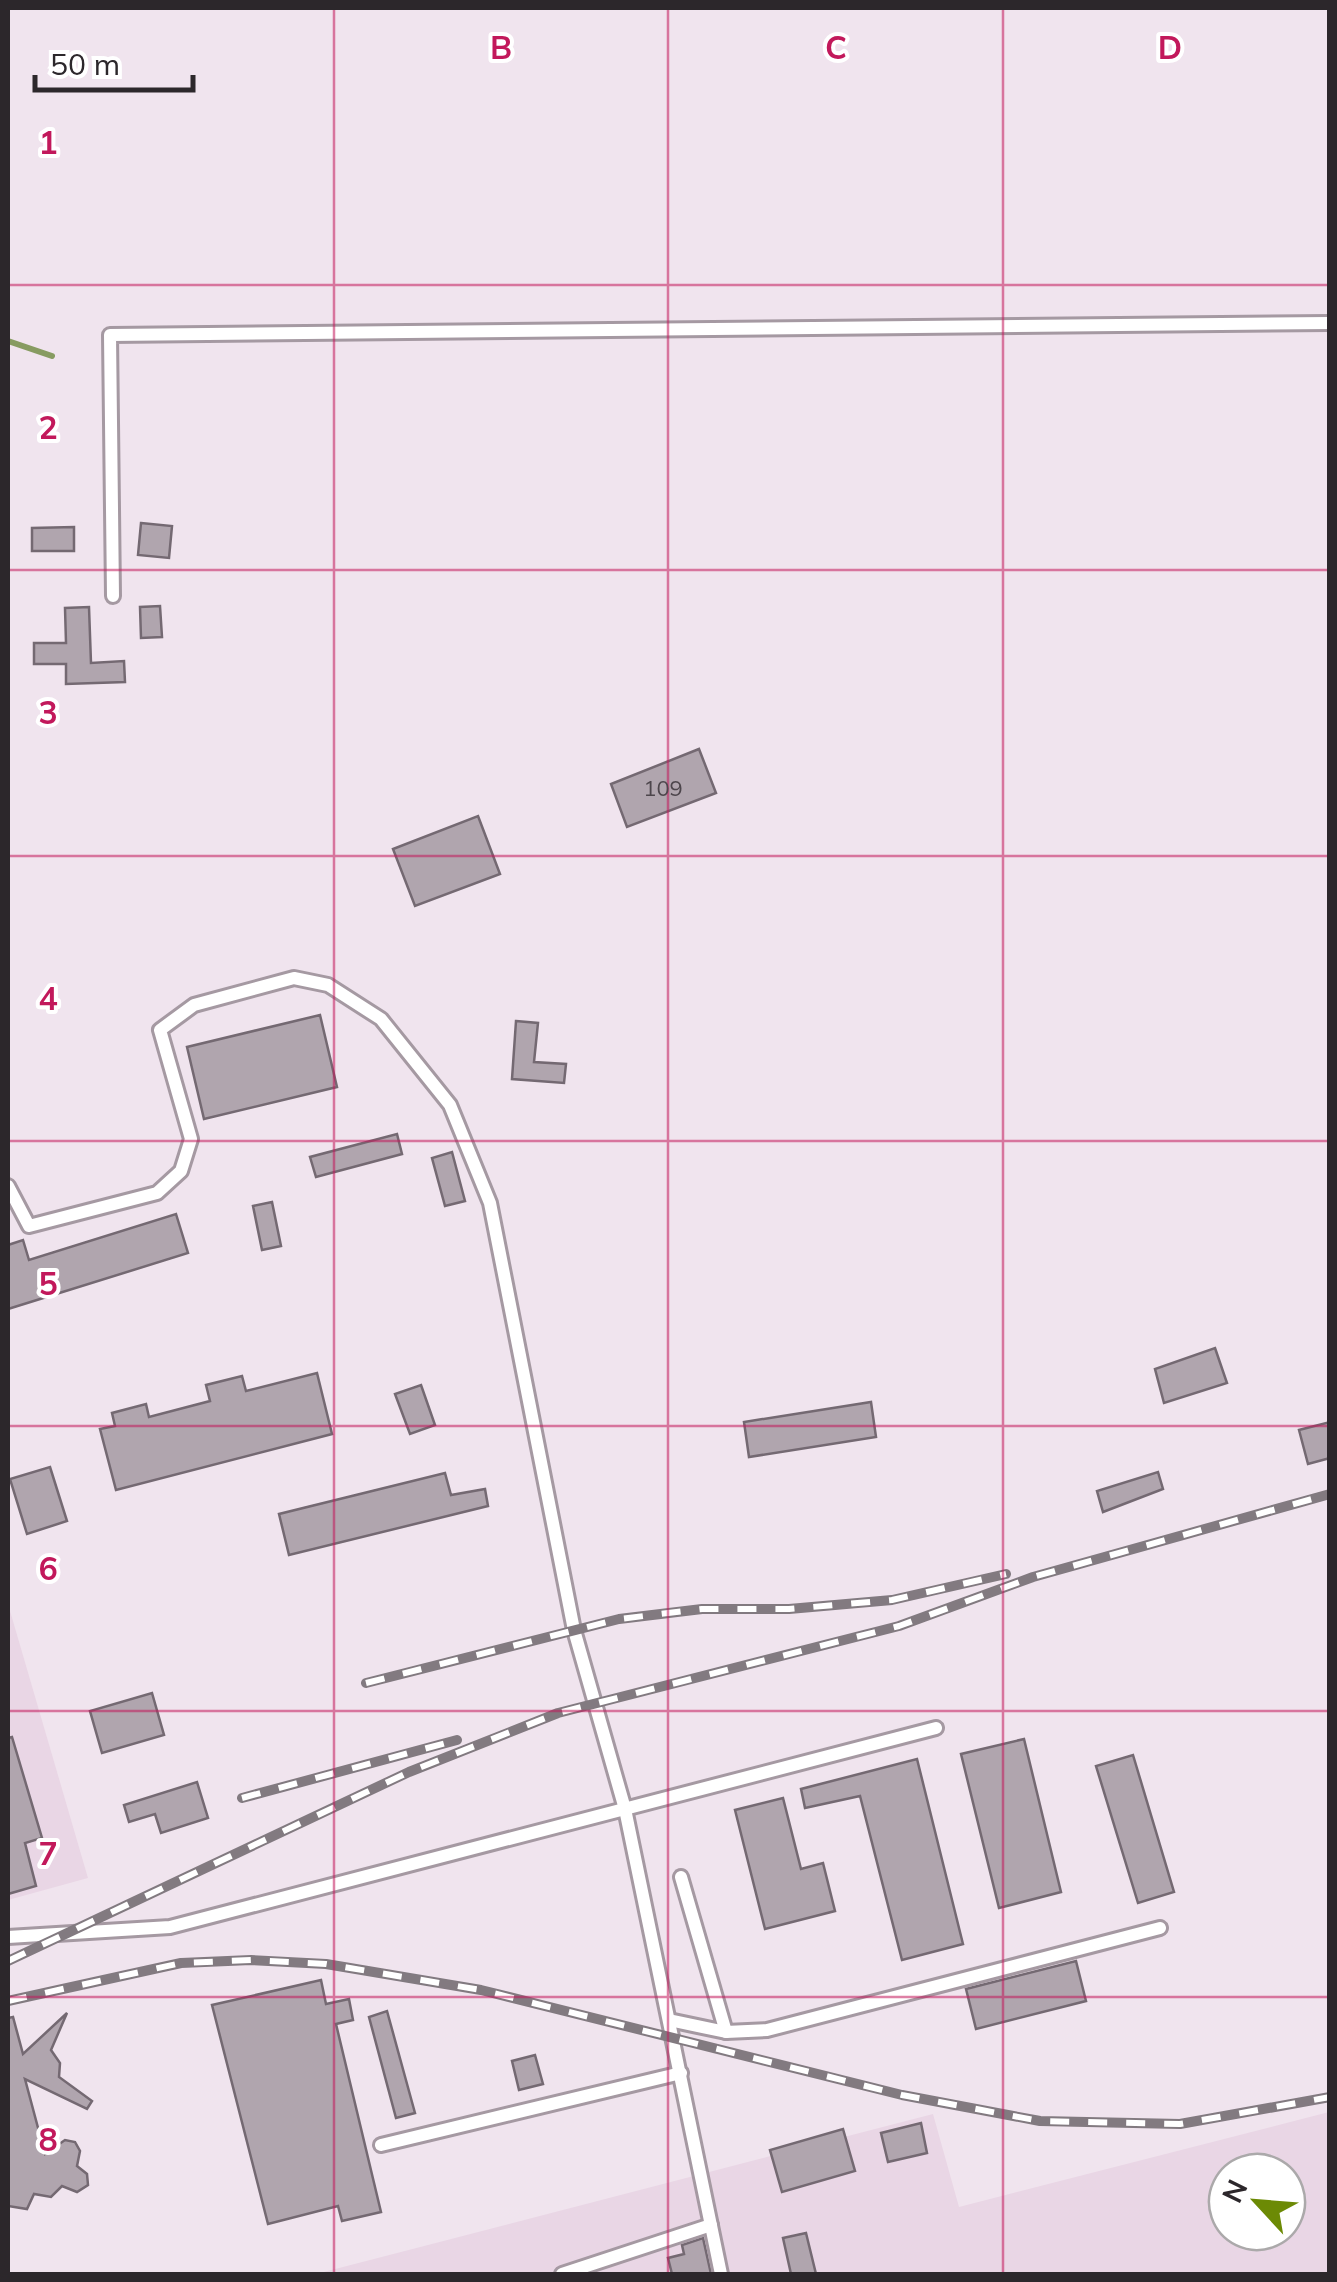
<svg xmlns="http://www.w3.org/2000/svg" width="1337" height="2282" font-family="Mulish,sans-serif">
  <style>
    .built { fill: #e9d6e5; fill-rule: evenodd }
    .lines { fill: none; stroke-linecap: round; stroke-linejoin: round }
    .stream { stroke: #879b61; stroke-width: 6 }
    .building { fill: #b0a5ae; stroke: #746972; stroke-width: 2.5 }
    .service-casing { stroke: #a599a2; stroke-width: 18 }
    .service { stroke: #fff; stroke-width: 12 }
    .rail-casing { stroke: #827a80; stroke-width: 10 }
    .rail { stroke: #fff; stroke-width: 6; stroke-dasharray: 19; stroke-linecap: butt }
    .grid { fill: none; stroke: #c2185b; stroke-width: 2.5; stroke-opacity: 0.55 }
    .labels { text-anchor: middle; stroke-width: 8; stroke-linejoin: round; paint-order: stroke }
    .number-label { font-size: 22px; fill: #4d464c }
    .grid-label { font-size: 32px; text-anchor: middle; font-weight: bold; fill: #c2185b; stroke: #fff; stroke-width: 8; stroke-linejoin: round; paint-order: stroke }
  </style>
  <rect width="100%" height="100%" fill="#f0e4ee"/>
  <g class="built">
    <path d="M 8,1604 L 88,1878 L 8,1900 Z"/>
    <path d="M 1329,2112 L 1329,2274 L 316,2274 L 933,2114 L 959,2207 ZM 1227,2172 L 1287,2172 L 1287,2232 L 1227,2232 Z"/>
  </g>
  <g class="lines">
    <path class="stream" d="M 8,341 L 52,356"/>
  </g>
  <g class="building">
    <path d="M 141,523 L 172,526 L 169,558 L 138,555 Z"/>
    <path d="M 74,527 L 74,551 L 32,551 L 32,528 Z"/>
    <path d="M 160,606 L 162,637 L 141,638 L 140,607 Z"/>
    <path d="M 89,607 L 91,663 L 124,661 L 125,682 L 66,684 L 66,664 L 34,664 L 34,643 L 66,643 L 65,608 Z"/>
    <path d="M 699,749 L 716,793 L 627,827 L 611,784 Z"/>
    <path d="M 478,816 L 500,874 L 415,906 L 393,849 Z"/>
    <path d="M 320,1015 L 337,1087 L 204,1119 L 187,1047 Z"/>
    <path d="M 516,1021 L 538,1023 L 534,1062 L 566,1064 L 564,1083 L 512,1079 Z"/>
    <path d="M 397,1134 L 402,1154 L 316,1177 L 310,1157 Z"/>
    <path d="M 452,1152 L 465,1201 L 445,1206 L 432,1158 Z"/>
    <path d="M 272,1202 L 281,1246 L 262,1250 L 253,1206 Z"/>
    <path d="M 176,1214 L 188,1253 L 8,1309 L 8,1245 L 23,1240 L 29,1260 Z"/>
    <path d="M 1215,1348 L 1227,1383 L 1164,1403 L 1155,1369 Z"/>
    <path d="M 317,1373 L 332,1434 L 116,1490 L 100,1429 L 115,1426 L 112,1413 L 146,1404 L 149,1417 L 210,1401 L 206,1385 L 242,1376 L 246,1391 Z"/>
    <path d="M 421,1385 L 435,1425 L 410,1434 L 395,1394 Z"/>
    <path d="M 871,1402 L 876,1437 L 749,1457 L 744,1422 Z"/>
    <path d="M 1330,1422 L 1330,1458 L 1308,1464 L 1299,1430 Z"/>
    <path d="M 50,1467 L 67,1521 L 27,1534 L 10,1479 Z"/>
    <path d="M 1158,1472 L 1163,1489 L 1103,1512 L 1097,1491 Z"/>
    <path d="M 445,1473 L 451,1495 L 485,1489 L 488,1506 L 289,1555 L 279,1514 Z"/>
    <path d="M 152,1693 L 164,1735 L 102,1753 L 90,1711 Z"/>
    <path d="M 12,1737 L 42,1838 L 25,1843 L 36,1886 L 8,1894 L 8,1738 Z"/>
    <path d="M 1024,1739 L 1061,1892 L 999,1908 L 961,1754 Z"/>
    <path d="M 1133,1755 L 1174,1892 L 1138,1903 L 1096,1766 Z"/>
    <path d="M 917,1759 L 963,1944 L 902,1960 L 860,1796 L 805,1808 L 801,1789 Z"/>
    <path d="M 197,1782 L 208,1818 L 161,1833 L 155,1814 L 129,1822 L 124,1805 Z"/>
    <path d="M 783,1798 L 801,1869 L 823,1863 L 835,1911 L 765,1929 L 735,1810 Z"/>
    <path d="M 1076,1961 L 1086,2001 L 976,2029 L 966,1989 Z"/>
    <path d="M 321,1980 L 326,2004 L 349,1999 L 353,2020 L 336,2024 L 381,2212 L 342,2221 L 338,2206 L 268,2224 L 212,2005 Z"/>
    <path d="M 387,2011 L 415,2113 L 396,2118 L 369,2017 Z"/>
    <path d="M 67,2013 L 51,2050 L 60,2063 L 59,2077 L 92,2101 L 87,2109 L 25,2079 L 45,2154 L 65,2140 L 75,2142 L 80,2151 L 77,2166 L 87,2174 L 88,2185 L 77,2192 L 62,2186 L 51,2197 L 34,2194 L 27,2209 L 8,2206 L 8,2018 L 13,2017 L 23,2054 Z"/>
    <path d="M 535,2055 L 543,2084 L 519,2090 L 512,2061 Z"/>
    <path d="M 921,2123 L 927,2153 L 888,2162 L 881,2133 Z"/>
    <path d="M 843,2129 L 855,2171 L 782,2192 L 770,2150 Z"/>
    <path d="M 806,2233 L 816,2274 L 791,2274 L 783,2238 Z"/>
    <path d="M 703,2238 L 711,2274 L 672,2274 L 668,2258 L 684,2254 L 682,2245 Z"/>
  </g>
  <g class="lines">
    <defs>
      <g id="service">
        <path d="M 113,596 L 110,335 L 1330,323"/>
        <path d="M 8,1186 L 29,1226 L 157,1193 L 181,1171 L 191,1139 L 160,1030 L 194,1005 L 294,978 L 328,985 L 381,1019 L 450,1105 L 490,1203 L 574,1630 L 625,1809 L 721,2274"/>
        <path d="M 681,1877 L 726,2032"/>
        <path d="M 8,1937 L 170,1927 L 936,1728"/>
        <path d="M 669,2020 L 726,2032 L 767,2030 L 1160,1928"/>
        <path d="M 381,2145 L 681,2073"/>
        <path d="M 562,2274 L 711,2225"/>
      </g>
    </defs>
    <use href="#service" class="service-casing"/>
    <use href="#service" class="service"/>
    <defs>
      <g id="rail">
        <path d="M 366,1683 L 619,1619 L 702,1609 L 789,1609 L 892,1600 L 1006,1574"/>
        <path d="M 242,1798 L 457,1740"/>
        <path d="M 8,1961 L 409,1772 L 558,1713 L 899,1626 L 1033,1577 L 1330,1494"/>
        <path d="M 8,2001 L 181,1963 L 251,1960 L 326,1964 L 481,1990 L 902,2095 L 1040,2121 L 1180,2124 L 1330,2097"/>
      </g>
    </defs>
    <use href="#rail" class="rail-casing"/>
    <use href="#rail" class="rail"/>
  </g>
  <path class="grid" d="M 334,8 L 334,2274M 668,8 L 668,2274M 1003,8 L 1003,2274M 8,285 L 1330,285M 8,570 L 1330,570M 8,856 L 1330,856M 8,1141 L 1330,1141M 8,1426 L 1330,1426M 8,1711 L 1330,1711M 8,1997 L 1330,1997"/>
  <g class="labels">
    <g class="number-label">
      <text x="663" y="796">109</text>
    </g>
  </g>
  <g class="grid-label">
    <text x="501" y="59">B</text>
    <text x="836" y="59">C</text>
    <text x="1170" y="59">D</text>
    <text x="48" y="154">1</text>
    <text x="48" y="439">2</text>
    <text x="48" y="724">3</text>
    <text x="48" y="1010">4</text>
    <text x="48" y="1295">5</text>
    <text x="48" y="1580">6</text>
    <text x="48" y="1865">7</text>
    <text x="48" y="2151">8</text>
  </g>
  <rect width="1337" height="2282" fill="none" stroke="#2c272b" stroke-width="20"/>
  <g transform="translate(1257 2202) rotate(296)"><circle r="48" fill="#ffffff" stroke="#aba9aa" stroke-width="2.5"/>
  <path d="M0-8L18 38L0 25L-18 38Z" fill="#6c8a05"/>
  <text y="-15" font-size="28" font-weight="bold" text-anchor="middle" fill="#2c272b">N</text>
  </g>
  <path d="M35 75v15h158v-15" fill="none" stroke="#2c272b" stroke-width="5"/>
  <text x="50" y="75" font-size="30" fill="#2c272b" stroke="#ffffff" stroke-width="8" paint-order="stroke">50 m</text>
</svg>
